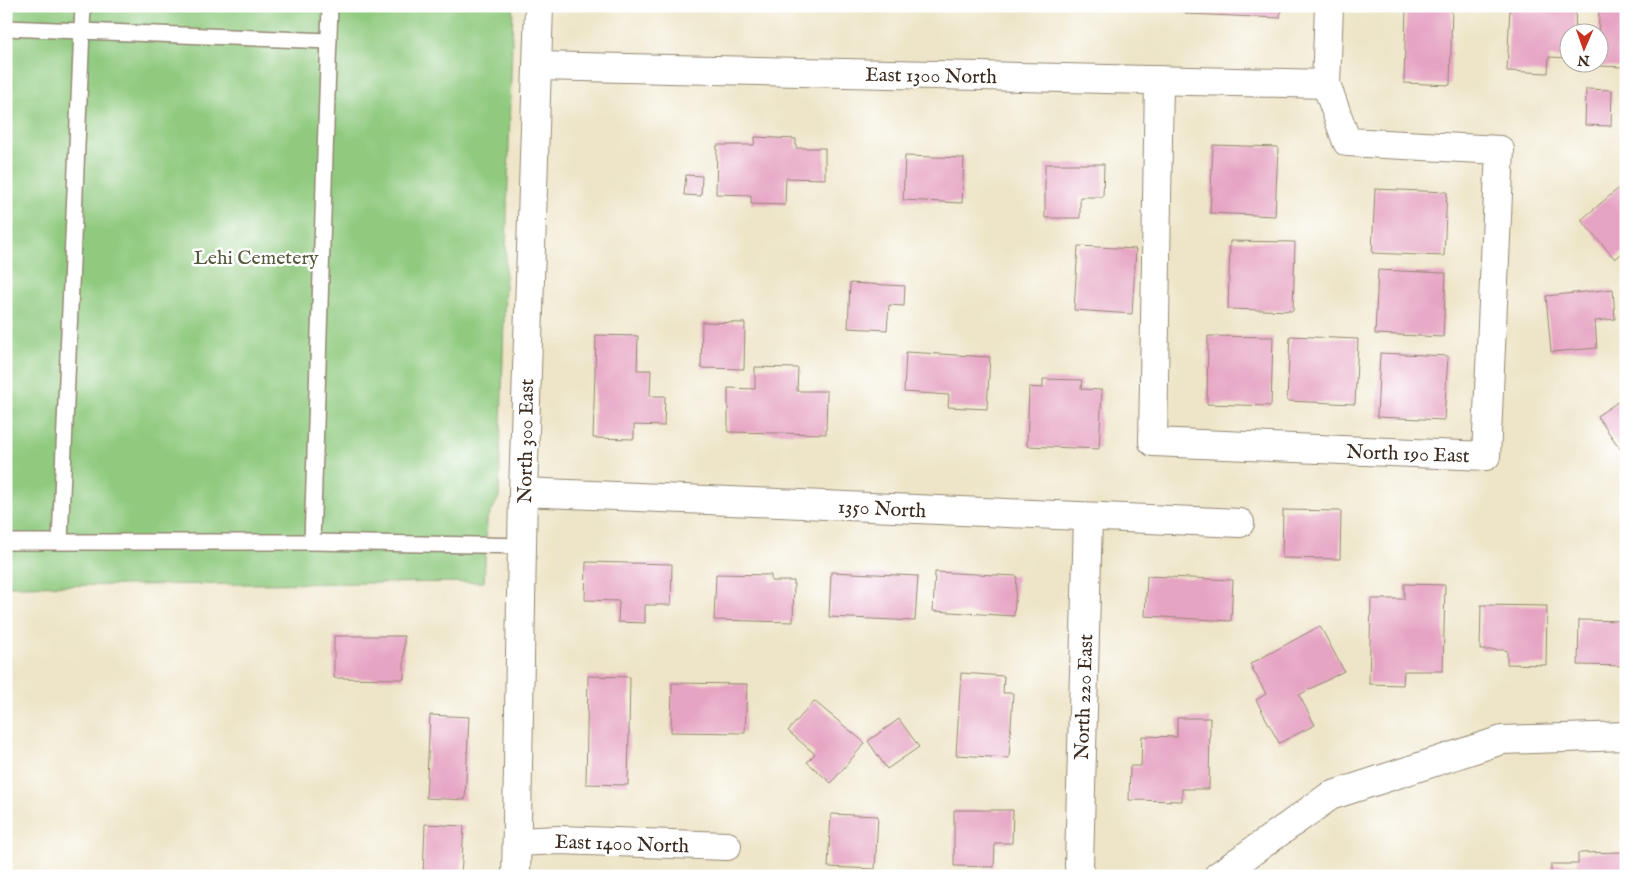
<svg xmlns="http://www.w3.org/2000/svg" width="1632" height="882" font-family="'IM FELL English',serif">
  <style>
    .green { fill: #90ca7f; stroke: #667a4e }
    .building { fill: #e6a4c3 }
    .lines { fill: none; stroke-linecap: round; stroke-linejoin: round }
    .lane-casing { stroke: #948873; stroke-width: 18 }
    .street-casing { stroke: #948873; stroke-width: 30 }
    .secondary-casing { stroke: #948873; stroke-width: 30 }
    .lane { stroke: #fff; stroke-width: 15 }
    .street { stroke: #fff; stroke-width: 28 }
    .secondary { stroke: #fff; stroke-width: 28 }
    .labels { text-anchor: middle; stroke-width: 5; stroke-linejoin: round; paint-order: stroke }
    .street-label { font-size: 20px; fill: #3b2a1e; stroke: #fff }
    .park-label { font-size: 20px; fill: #545a3b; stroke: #fff }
  </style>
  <rect width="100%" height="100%" fill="#fff"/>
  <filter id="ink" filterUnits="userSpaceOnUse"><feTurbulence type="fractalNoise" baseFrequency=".02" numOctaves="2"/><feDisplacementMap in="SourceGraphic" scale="10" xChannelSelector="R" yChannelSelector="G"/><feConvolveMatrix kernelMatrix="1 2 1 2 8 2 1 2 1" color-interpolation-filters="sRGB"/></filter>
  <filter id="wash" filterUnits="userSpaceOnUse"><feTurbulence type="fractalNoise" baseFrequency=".0096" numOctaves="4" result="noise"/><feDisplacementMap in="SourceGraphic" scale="20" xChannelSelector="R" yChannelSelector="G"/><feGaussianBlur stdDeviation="1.12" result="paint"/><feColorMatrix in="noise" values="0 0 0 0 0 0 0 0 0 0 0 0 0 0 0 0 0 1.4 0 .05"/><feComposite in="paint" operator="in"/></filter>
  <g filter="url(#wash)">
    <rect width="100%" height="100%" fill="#eee5c8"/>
    <path class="green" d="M 6,6 L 513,6 L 499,497 L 487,520 L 484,582 L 6,586 Z"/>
    <g id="blocks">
      <g class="building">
        <path d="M 1186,6 L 1281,6 L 1280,18 L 1186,14 Z"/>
        <path d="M 1406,6 L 1452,6 L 1450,85 L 1404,83 Z"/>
        <path d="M 1510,6 L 1576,6 L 1575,32 L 1570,32 L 1570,58 L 1549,57 L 1548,73 L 1507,71 Z"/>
        <path d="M 1599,6 L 1626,6 L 1626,67 L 1598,66 Z"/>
        <path d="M 1586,89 L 1612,90 L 1611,126 L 1585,125 Z"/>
        <path d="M 755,137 L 796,139 L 796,148 L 825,148 L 825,179 L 786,178 L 785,205 L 751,204 L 751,195 L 716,194 L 717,145 L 754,145 Z"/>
        <path d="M 1213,145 L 1278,147 L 1275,216 L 1210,213 Z"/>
        <path d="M 905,156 L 964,158 L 962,203 L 903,200 Z"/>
        <path d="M 1045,164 L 1104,164 L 1103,197 L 1080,197 L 1080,218 L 1045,218 Z"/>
        <path d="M 686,175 L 702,176 L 701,196 L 684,195 Z"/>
        <path d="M 1626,182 L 1626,250 L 1615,259 L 1581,220 Z"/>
        <path d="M 1375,189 L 1447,192 L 1444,256 L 1372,253 Z"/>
        <path d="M 1230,241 L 1295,242 L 1293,311 L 1228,309 Z"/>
        <path d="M 1078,246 L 1136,249 L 1132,314 L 1074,310 Z"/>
        <path d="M 1378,270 L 1446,273 L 1443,337 L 1375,334 Z"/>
        <path d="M 850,283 L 905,286 L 904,306 L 889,305 L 887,330 L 848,328 Z"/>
        <path d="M 1613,289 L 1615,319 L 1595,321 L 1597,348 L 1551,352 L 1546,296 Z"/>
        <path d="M 702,322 L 745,323 L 744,369 L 701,368 Z"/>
        <path d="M 596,335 L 638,336 L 637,370 L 651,370 L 650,396 L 665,396 L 664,426 L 634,425 L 634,439 L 593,438 Z"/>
        <path d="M 1208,336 L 1273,337 L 1271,406 L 1207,404 Z"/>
        <path d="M 1290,336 L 1358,339 L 1355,404 L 1287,401 Z"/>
        <path d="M 906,352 L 990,357 L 987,409 L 948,407 L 949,395 L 904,392 Z"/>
        <path d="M 1380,353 L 1448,356 L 1444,420 L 1377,417 Z"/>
        <path d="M 755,367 L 798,368 L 797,391 L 827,391 L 826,434 L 728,432 L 728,388 L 755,389 Z"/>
        <path d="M 1043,379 L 1082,380 L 1081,389 L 1102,390 L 1099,449 L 1027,446 L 1029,387 L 1043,388 Z"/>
        <path d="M 1625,397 L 1626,398 L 1626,457 L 1597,416 Z"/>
        <path d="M 1283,510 L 1341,511 L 1340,559 L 1282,558 Z"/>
        <path d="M 586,562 L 672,564 L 671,605 L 645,605 L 645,623 L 618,622 L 619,601 L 585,600 Z"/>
        <path d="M 831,572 L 918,576 L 915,621 L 829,617 Z"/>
        <path d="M 935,572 L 1017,576 L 1014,616 L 933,611 Z"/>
        <path d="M 716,574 L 771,575 L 771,581 L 794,581 L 793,622 L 714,620 Z"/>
        <path d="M 1147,576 L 1233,580 L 1231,621 L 1145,616 Z"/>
        <path d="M 1404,584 L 1445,585 L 1443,671 L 1404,671 L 1403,685 L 1369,684 L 1371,599 L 1404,599 Z"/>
        <path d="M 1481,605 L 1547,606 L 1546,665 L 1507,664 L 1507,650 L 1480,650 Z"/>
        <path d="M 1579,620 L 1626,621 L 1626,666 L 1578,665 Z"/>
        <path d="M 1320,626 L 1344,671 L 1299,695 L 1315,725 L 1279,743 L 1256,700 L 1266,694 L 1250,664 Z"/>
        <path d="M 334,636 L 404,636 L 404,679 L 334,678 Z"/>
        <path d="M 961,673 L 1004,676 L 1003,693 L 1013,693 L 1009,758 L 956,755 Z"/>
        <path d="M 588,676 L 630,677 L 628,785 L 586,784 Z"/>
        <path d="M 672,683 L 747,684 L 745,733 L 671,732 Z"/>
        <path d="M 814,701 L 865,743 L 831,783 L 807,762 L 815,754 L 788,731 Z"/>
        <path d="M 430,715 L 469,717 L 465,800 L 426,798 Z"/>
        <path d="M 1177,718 L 1210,718 L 1209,789 L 1182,789 L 1182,801 L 1129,800 L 1130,766 L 1141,766 L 1142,736 L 1177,737 Z"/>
        <path d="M 899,719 L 919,747 L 887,769 L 868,741 Z"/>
        <path d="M 954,810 L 1013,810 L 1012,843 L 995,843 L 994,867 L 954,866 Z"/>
        <path d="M 831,814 L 878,816 L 875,869 L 828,867 Z"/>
        <path d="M 425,824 L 464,826 L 461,876 L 423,876 Z"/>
        <path d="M 1626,852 L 1626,876 L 1551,876 L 1551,864 L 1578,864 L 1578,853 Z"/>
      </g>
    </g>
  </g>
  <g filter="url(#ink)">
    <use href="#blocks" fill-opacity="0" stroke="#948873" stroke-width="1"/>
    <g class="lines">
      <defs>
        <g id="lane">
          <path d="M 6,28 L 329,41"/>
          <path d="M 60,541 L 83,6"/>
          <path d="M 6,542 L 312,542 L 524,546"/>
          <path d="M 312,542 L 330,6"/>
        </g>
        <g id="street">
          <path d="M 537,66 L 1326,84"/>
          <path d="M 1159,80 L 1153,442 L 1486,456 L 1500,150 L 1347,142 L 1326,84 L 1329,6"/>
          <path d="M 523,492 L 1240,523"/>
          <path d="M 518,842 L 559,840 L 727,846"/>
          <path d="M 516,876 L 523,492 L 539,6"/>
          <path d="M 1081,876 L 1079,866 L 1088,517"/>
        </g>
        <path id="secondary" d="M 1218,876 L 1330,796 L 1502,740 L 1626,736"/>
      </defs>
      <use href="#lane" class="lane-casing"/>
      <use href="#street" class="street-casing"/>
      <use href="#secondary" class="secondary-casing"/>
      <use href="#lane" class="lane"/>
      <use href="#street" class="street"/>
      <use href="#secondary" class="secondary"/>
    </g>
  </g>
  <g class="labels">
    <g class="street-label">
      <text transform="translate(931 75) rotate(1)" y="7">East 1300 North</text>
      <text transform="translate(525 441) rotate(-89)" y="7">North 300 East</text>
      <text transform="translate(1408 453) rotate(2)" y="7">North 190 East</text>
      <text transform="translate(882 508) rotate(3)" y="7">1350 North</text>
      <text transform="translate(1083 697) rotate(-88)" y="7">North 220 East</text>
      <text transform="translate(622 843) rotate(2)" y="7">East 1400 North</text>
    </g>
    <g class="park-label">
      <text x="256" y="264">Lehi Cemetery</text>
    </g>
  </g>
  <rect width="1632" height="882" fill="none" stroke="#fff" stroke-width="25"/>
  <g transform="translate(1584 48) rotate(182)"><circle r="24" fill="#ffffff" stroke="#b1aaa5"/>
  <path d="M0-4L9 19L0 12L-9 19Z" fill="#c8321e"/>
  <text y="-8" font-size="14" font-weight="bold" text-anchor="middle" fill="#3b2a1e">N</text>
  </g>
</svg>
